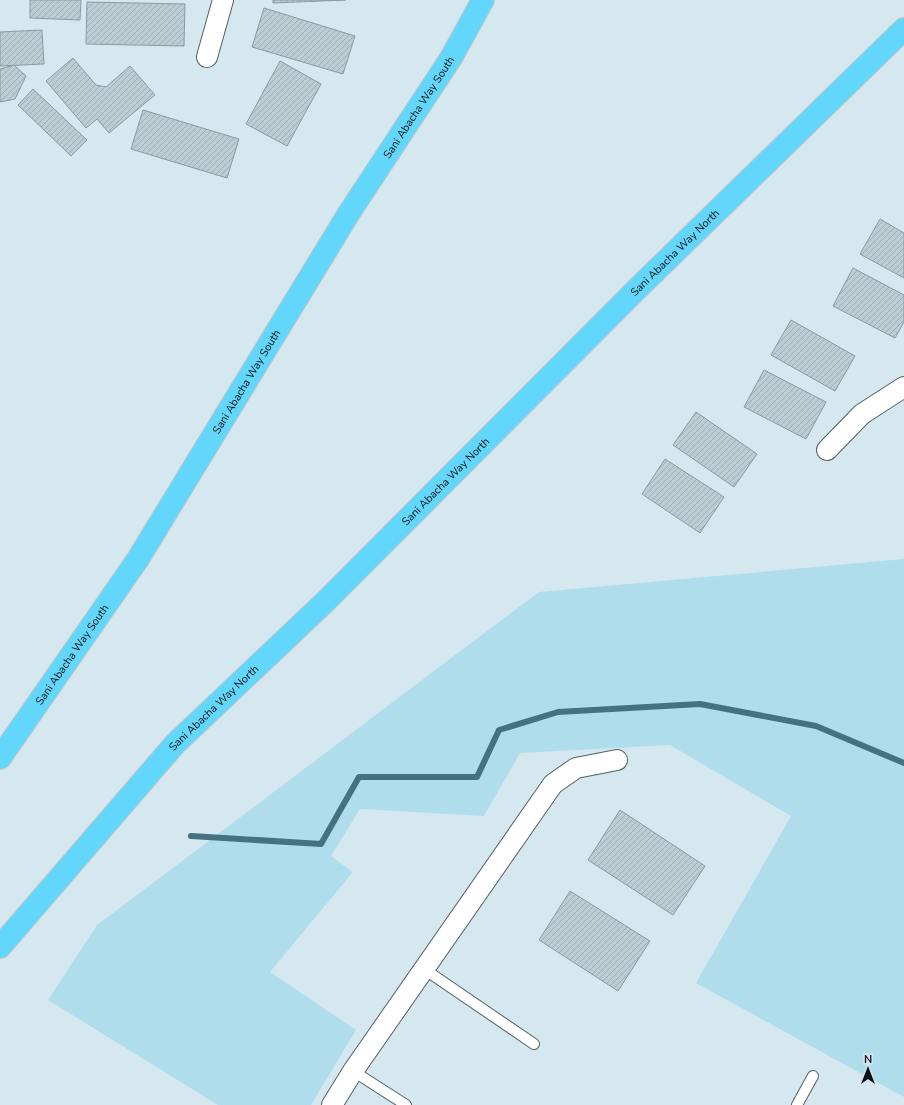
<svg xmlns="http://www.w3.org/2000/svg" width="904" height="1105" font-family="'Nunito Sans',sans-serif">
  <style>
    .grass { fill: #b0ddec }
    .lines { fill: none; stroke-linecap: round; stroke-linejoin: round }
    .stream { stroke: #467280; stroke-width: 6 }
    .building { fill: url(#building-hatch); stroke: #899ba1 }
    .lane-casing { stroke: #506166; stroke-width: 12 }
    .street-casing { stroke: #506166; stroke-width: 22 }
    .highway-casing { stroke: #c4c6c7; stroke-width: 24 }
    .lane { stroke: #fff; stroke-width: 10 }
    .street { stroke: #fff; stroke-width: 20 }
    .highway { stroke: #62d7fb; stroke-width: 22 }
    .labels { text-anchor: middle; stroke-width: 3; stroke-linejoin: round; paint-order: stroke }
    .street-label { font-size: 11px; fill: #0b1114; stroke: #d5e8ef }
  </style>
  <defs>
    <pattern id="building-hatch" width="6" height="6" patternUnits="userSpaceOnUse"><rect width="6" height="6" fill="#bbcdd3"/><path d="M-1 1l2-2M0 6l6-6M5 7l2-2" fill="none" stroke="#9fafb4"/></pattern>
  </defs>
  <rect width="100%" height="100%" fill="#d5e8ef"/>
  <path class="grass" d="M 904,559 L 904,1097 L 696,983 L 791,816 L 670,745 L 520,753 L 484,816 L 360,809 L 331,856 L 353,872 L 270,972 L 356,1030 L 311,1105 L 218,1105 L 48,1000 L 97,925 L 539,592 Z"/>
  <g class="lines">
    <path class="stream" d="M 191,836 L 321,844 L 359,777 L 477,777 L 499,730 L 558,712 L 700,704 L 816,726 L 904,763"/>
  </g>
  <g class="building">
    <path d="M 30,0 L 81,0 L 80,20 L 30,18 Z"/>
    <path d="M 273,0 L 346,0 L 273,3 Z"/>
    <path d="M 87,2 L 185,4 L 184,46 L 86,44 Z"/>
    <path d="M 264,8 L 355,36 L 343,74 L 252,47 Z"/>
    <path d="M 42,30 L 44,64 L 0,66 L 0,32 Z"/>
    <path d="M 73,58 L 96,85 L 106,87 L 130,66 L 155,95 L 109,133 L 97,119 L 86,128 L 46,81 Z"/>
    <path d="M 280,61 L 321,84 L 287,146 L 246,124 Z"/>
    <path d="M 14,65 L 26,76 L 15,99 L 0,102 L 0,69 Z"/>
    <path d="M 33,89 L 87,140 L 71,156 L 18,105 Z"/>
    <path d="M 143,110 L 239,139 L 227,178 L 131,149 Z"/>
    <path d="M 880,219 L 904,233 L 904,278 L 860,254 Z"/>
    <path d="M 853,268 L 904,295 L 904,322 L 895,338 L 833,306 Z"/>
    <path d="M 791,320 L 855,356 L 835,391 L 771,355 Z"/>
    <path d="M 764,370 L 826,402 L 806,439 L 744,407 Z"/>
    <path d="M 696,412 L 757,454 L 734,487 L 673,445 Z"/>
    <path d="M 665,459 L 724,497 L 700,533 L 642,494 Z"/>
    <path d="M 620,810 L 705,866 L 673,915 L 588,860 Z"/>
    <path d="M 570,891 L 650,941 L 618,991 L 539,940 Z"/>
  </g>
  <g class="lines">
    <defs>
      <g id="lane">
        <path d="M 424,969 L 534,1044"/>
        <path d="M 353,1071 L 406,1105"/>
        <path d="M 797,1105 L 813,1076"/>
      </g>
      <g id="street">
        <path d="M 207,57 L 223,0"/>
        <path d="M 827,450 L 862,414 L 904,387"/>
        <path d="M 332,1105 L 353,1071 L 553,784 L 576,768 L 617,760"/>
      </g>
      <g id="highway">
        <path id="s1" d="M 0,758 L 138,559 L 349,213 L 451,58 L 483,0"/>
        <path id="s2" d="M 0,947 L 175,744 L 327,600 L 636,290 L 904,29"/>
      </g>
    </defs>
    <use href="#lane" class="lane-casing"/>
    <use href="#street" class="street-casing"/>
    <use href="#highway" class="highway-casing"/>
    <use href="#lane" class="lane"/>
    <use href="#street" class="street"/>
    <use href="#highway" class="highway"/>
  </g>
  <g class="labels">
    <g class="street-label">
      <text dy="4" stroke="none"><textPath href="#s1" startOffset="774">Sani Abacha Way South</textPath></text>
      <text dy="4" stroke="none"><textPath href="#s2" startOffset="969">Sani Abacha Way North</textPath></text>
      <text dy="4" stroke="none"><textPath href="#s1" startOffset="450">Sani Abacha Way South</textPath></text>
      <text dy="4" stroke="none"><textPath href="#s2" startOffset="645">Sani Abacha Way North</textPath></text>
      <text dy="4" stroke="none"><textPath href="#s1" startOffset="126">Sani Abacha Way South</textPath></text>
      <text dy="4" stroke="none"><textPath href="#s2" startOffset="321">Sani Abacha Way North</textPath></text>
    </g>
  </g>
  <g transform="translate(868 1069)" stroke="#d5e8ef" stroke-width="3" paint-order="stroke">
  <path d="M0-3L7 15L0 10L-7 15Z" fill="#0b1114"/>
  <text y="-6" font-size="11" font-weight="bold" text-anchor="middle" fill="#0b1114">N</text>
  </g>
</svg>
